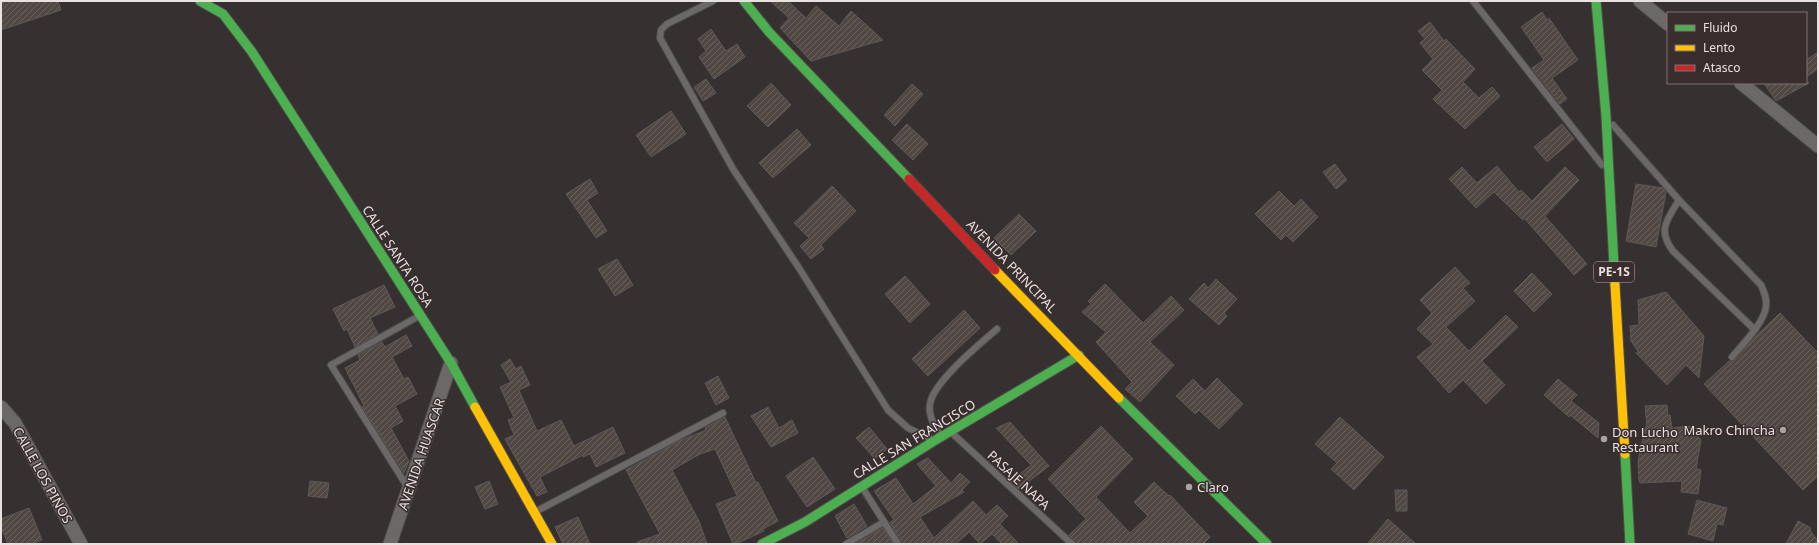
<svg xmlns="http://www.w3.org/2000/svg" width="1819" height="545" font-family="'Noto Sans',sans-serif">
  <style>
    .building { fill: url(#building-hatch); stroke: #5d5958 }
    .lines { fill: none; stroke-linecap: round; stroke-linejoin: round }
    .lane-casing { stroke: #524d4d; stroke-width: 8 }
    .street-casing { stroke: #524d4d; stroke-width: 15 }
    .fast-casing { stroke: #524d4d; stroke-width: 11 }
    .slow-casing { stroke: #524d4d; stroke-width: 11 }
    .jam-casing { stroke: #524d4d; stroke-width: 11 }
    .lane { stroke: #6d6868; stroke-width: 6 }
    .street { stroke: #6d6868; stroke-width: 13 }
    .fast { stroke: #4caf50; stroke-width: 9 }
    .slow { stroke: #ffc107; stroke-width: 9 }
    .jam { stroke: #c62828; stroke-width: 9 }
    .poi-dot { fill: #aaa3a2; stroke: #392d2d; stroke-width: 1.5 }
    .labels { text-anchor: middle; stroke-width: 3; stroke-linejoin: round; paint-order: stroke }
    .shield { fill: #392d2d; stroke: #b4abaa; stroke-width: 1 }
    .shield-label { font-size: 12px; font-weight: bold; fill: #e8e1e0 }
    .street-label { font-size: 13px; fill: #e8e1e0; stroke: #392d2d }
    .poi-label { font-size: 13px; fill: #e8e1e0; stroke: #392d2d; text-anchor: start }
  </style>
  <defs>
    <pattern id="building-hatch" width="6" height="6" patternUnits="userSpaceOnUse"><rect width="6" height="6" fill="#514844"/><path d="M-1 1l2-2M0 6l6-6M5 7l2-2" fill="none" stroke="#6a625f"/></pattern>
  </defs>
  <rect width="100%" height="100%" fill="#363030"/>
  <g class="building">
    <path d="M 1,1 L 58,1 L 61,10 L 1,30 Z"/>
    <path d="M 770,1 L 788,1 L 806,18 L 816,6 L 839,26 L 851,11 L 883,40 L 811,61 L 780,28 L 789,18 Z"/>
    <path d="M 1542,12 L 1547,20 L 1549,18 L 1578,60 L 1552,78 L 1567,99 L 1560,104 L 1532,68 L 1544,60 L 1521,27 Z"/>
    <path d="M 1430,22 L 1444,41 L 1446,39 L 1475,69 L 1463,82 L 1479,98 L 1492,87 L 1500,96 L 1465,129 L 1433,99 L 1442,90 L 1422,70 L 1433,59 L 1420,43 L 1425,39 L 1418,31 Z"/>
    <path d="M 711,29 L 726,51 L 737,44 L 745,57 L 714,79 L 699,57 L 706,51 L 698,39 Z"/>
    <path d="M 1818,52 L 1818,69 L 1806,77 L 1806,60 Z"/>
    <path d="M 706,79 L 716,93 L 703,101 L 694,87 Z"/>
    <path d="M 771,83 L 791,105 L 768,127 L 747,106 Z"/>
    <path d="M 1764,83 L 1809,83 L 1776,101 Z"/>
    <path d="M 912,84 L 923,94 L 895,126 L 884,115 Z"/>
    <path d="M 671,111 L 686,134 L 651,157 L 636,135 Z"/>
    <path d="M 907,124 L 928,144 L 913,160 L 892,140 Z"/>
    <path d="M 1562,124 L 1574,139 L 1547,162 L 1534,147 Z"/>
    <path d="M 797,129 L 811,145 L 773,178 L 759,163 Z"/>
    <path d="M 1335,164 L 1347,180 L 1336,189 L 1323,172 Z"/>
    <path d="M 1497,166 L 1519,192 L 1521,190 L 1532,201 L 1565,167 L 1579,180 L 1545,216 L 1587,264 L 1574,275 L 1524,218 L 1523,220 L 1494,192 L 1476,208 L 1449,179 L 1462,167 L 1477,183 Z"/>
    <path d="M 590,179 L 598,193 L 587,200 L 607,231 L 596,238 L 566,194 Z"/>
    <path d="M 1636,184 L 1663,188 L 1666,192 L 1656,247 L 1626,241 Z"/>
    <path d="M 832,186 L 856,211 L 821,245 L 824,249 L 811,259 L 800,246 L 809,238 L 794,223 Z"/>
    <path d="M 1279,191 L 1294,206 L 1301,199 L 1318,217 L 1293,242 L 1286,235 L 1281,240 L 1255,214 Z"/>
    <path d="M 1019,214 L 1036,231 L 1011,255 L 994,238 Z"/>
    <path d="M 617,259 L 633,285 L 615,296 L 598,269 Z"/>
    <path d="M 1455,267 L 1470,283 L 1463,288 L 1475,301 L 1446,327 L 1469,351 L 1506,315 L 1518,327 L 1482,361 L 1505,385 L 1486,404 L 1463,380 L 1449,393 L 1417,357 L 1433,344 L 1417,329 L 1432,313 L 1420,300 Z"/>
    <path d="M 1532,273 L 1552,294 L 1534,312 L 1514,291 Z"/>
    <path d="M 905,276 L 930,304 L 910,323 L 885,294 Z"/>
    <path d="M 1216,279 L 1237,299 L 1224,313 L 1227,316 L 1219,325 L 1189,299 L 1204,283 L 1208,288 Z"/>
    <path d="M 1105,284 L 1143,323 L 1171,296 L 1184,310 L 1150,342 L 1174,365 L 1140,402 L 1125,389 L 1132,382 L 1096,342 L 1106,332 L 1082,312 L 1091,304 L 1088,301 Z"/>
    <path d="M 384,285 L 395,307 L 370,318 L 378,334 L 355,347 L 347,329 L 344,331 L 333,309 Z"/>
    <path d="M 1666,292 L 1704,336 L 1699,378 L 1686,365 L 1667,385 L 1636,353 L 1638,351 L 1631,341 L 1630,326 L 1639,325 L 1638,300 Z"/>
    <path d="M 964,310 L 980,328 L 928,376 L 912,359 Z"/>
    <path d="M 1780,313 L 1818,353 L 1818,476 L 1803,490 L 1704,384 L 1729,361 L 1735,360 L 1756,336 Z"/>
    <path d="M 406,335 L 412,346 L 392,357 L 404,379 L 408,377 L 417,394 L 395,406 L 403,421 L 391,428 L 409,461 L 404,473 L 362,407 L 364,406 L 345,368 L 360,360 L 358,355 L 382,342 L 385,347 Z"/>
    <path d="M 510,359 L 516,369 L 521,366 L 530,385 L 519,390 L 537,431 L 561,420 L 574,446 L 613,427 L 625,453 L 596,467 L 590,454 L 583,457 L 583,455 L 540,477 L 547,492 L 537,496 L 505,439 L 514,435 L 508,420 L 514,418 L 500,387 L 511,382 L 501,365 Z"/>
    <path d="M 718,376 L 729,398 L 716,405 L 705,383 Z"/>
    <path d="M 1217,378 L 1243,404 L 1219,429 L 1199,410 L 1195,414 L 1176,396 L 1193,379 L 1205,391 Z"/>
    <path d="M 1558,379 L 1577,395 L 1571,401 L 1599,423 L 1598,438 L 1570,415 L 1569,417 L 1544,395 Z"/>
    <path d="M 1667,405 L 1668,416 L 1670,415 L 1672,428 L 1689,426 L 1701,440 L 1696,469 L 1701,470 L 1698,494 L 1681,492 L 1682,481 L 1640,483 L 1639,480 L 1638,462 L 1645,427 L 1647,427 L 1645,406 Z"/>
    <path d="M 768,407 L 779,428 L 792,420 L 798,433 L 771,447 L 751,416 Z"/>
    <path d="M 725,417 L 756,483 L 758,482 L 778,521 L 763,529 L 764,531 L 736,544 L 733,544 L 716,504 L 737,496 L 715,449 L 700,454 L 672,470 L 699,521 L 707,544 L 637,544 L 637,542 L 660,534 L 626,470 L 679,441 L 706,430 L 705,428 Z"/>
    <path d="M 1340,417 L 1384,457 L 1354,490 L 1331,469 L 1337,463 L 1315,444 Z"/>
    <path d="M 1010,422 L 1049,466 L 1019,489 L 1011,481 L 1031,465 L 996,428 Z"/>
    <path d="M 1101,426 L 1133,459 L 1096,497 L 1130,533 L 1148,516 L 1134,502 L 1154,482 L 1169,496 L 1170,495 L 1210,537 L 1203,544 L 1076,544 L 1069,535 L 1086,519 L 1048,479 Z"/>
    <path d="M 869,427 L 887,449 L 875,459 L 856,438 Z"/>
    <path d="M 813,457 L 835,489 L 807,507 L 786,476 Z"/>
    <path d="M 928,458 L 951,483 L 960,473 L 970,482 L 962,490 L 964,492 L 920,517 L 934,538 L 973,501 L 986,515 L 997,505 L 1008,516 L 1000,524 L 1019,544 L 1002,544 L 992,534 L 980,544 L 969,532 L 956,544 L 902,544 L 890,522 L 894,520 L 874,491 L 896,478 L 913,504 L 936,486 L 917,464 Z"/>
    <path d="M 310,481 L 329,483 L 327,498 L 308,496 Z"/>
    <path d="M 489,481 L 498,504 L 485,509 L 475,487 Z"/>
    <path d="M 1395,490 L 1407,490 L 1407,511 L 1396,511 Z"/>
    <path d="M 1697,500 L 1727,508 L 1723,525 L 1717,524 L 1713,541 L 1688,534 Z"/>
    <path d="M 854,504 L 867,526 L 847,538 L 835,516 Z"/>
    <path d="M 29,508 L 42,540 L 31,544 L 8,544 L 1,527 L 1,519 Z"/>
    <path d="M 578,517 L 590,544 L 563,544 L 555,527 Z"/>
    <path d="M 1388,519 L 1416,544 L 1367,544 Z"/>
    <path d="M 1798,521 L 1811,528 L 1810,530 L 1818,541 L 1818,544 L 1786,544 Z"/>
    <path d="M 883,528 L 893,544 L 855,544 Z"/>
  </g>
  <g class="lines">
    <defs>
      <g id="lane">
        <path d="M 713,1 L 667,24 L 661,30 L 660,38 L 733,169 L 799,268 L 888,410 L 908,428 L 931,439"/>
        <path d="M 1473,1 L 1602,165"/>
        <path d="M 1613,125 L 1679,200 L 1761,285 C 1764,292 1767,298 1766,306 C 1765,322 1742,345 1732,357"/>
        <path d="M 1679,200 C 1667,220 1657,230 1673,251 L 1755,330"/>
        <path d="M 952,433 L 1072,544"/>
        <path d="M 940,435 C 934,426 928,415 930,404 C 933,382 980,344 997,329"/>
        <path d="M 862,487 L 898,544"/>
        <path d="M 408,488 L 331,365 L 419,316"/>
        <path d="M 535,512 L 723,413"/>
        <path d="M 846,544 L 884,522"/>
      </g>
      <g id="street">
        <path d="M 1640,1 L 1668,24"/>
        <path d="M 1741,83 L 1818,146"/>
        <path d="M 1,407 L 15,423 L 81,544"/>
        <path d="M 390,544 L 451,363"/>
      </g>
      <g id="fast">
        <path d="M 200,1 L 223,14 L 252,52 L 451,363 L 475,407"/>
        <path d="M 744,1 L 769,32 L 909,179"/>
        <path d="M 1596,1 L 1606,116 L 1615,285"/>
        <path d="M 1119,398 L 1267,544"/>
        <path d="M 1625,454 L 1630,544"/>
        <path d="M 762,544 L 805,522 L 934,441 L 1079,355"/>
      </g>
      <g id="slow">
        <path d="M 995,270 L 1119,398"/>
        <path d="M 1615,285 L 1625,454"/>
        <path d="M 475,407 L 552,544"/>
      </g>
      <path id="jam" d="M 909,179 L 995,270"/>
    </defs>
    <use href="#lane" class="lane-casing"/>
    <use href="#street" class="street-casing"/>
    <use href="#fast" class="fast-casing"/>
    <use href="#slow" class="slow-casing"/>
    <use href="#jam" class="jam-casing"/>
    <use href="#lane" class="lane"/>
    <use href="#street" class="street"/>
    <use href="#fast" class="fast"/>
    <use href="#slow" class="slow"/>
    <use href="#jam" class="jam"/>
  </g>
  <g class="poi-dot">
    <circle cx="1783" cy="430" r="4"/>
    <circle cx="1604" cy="439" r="4"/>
    <circle cx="1189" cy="487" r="4"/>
  </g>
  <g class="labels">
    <rect class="shield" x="1594" y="262" width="40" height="20" rx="3"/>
    <g class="shield-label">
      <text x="1614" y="276">PE-1S</text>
    </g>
    <g class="street-label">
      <text transform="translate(398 256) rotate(57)" y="5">CALLE SANTA ROSA</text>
      <text transform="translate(1012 266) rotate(46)" y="5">AVENIDA PRINCIPAL</text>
      <text transform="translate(914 439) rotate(-31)" y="5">CALLE SAN FRANCISCO</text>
      <text transform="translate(421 454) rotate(-71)" y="5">AVENIDA HUASCAR</text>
      <text transform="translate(43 475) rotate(61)" y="5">CALLE LOS PINOS</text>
      <text transform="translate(1019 480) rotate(43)" y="5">PASAJE NAPA</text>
    </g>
    <g class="poi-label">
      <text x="1775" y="435" text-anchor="end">Makro Chincha</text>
      <text x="1612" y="437">Don Lucho<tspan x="1612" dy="15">Restaurant</tspan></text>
      <text x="1197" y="492">Claro</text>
    </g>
  </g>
  <rect width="1819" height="545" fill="none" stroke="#e8e1e0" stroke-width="4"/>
  <rect x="1667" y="12" width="140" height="72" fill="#392d2d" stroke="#7f7575"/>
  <rect x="1675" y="25" width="20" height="6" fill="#4caf50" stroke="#7f7575"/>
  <text x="1703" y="32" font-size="12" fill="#e8e1e0">Fluido</text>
  <rect x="1675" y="45" width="20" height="6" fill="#ffc107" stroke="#7f7575"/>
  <text x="1703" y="52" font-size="12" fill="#e8e1e0">Lento</text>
  <rect x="1675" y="65" width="20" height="6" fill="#c62828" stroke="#7f7575"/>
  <text x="1703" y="72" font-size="12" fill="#e8e1e0">Atasco</text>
</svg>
